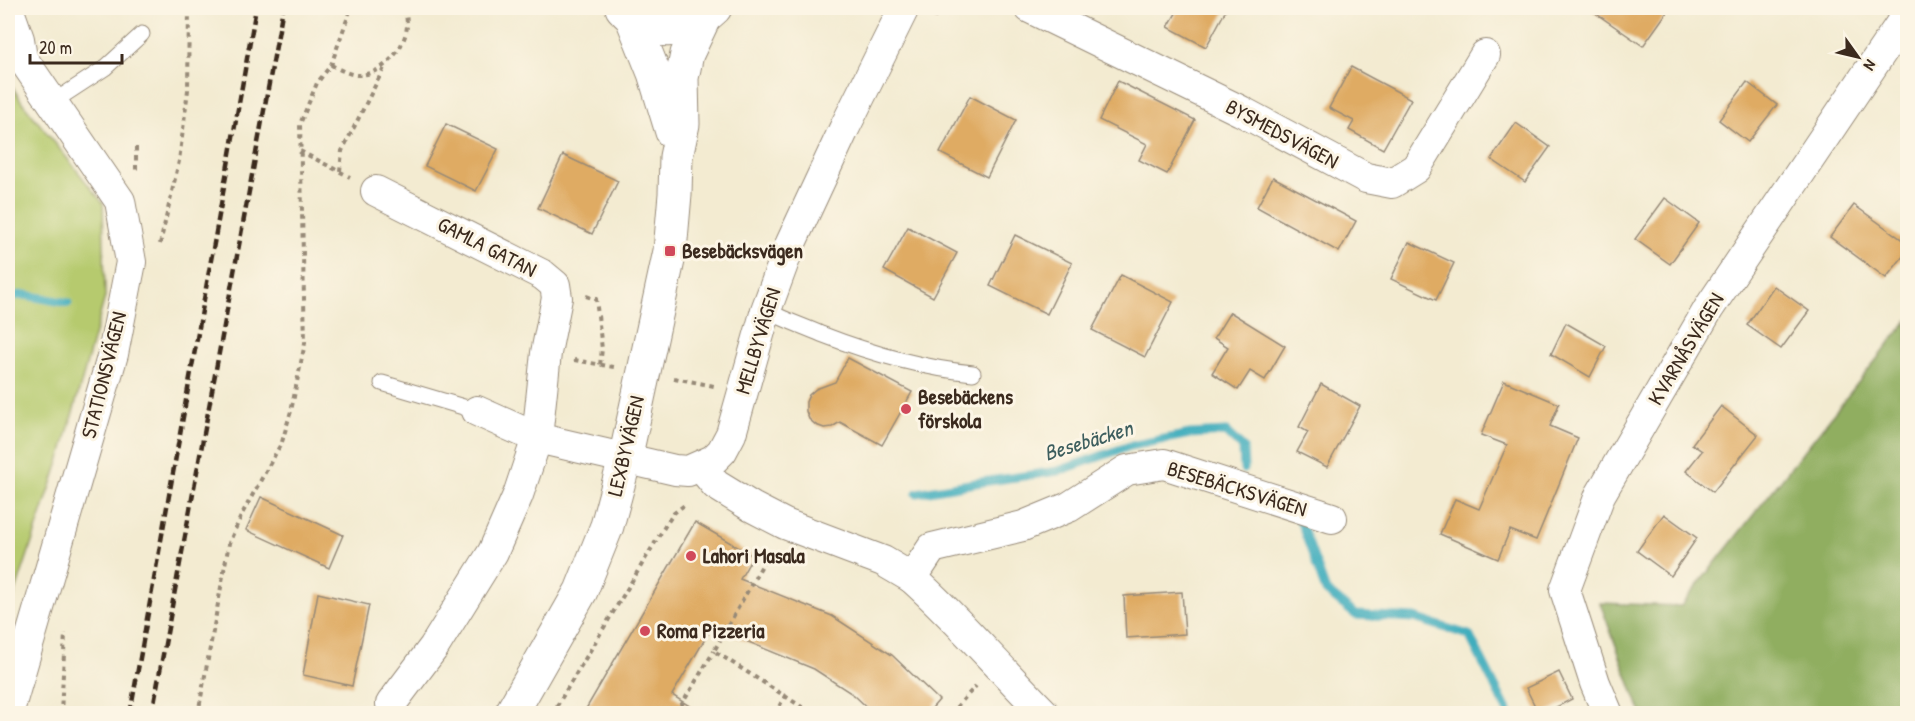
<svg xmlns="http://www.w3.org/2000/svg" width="1915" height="721" font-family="'Patrick Hand',sans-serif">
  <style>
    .green { fill: #b6ca6e; stroke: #787a46; stroke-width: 1.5 }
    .forest { fill: #90ae61; stroke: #666c40; stroke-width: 1.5 }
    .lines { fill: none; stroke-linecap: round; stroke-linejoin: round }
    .stream { stroke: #3fadbd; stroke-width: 9 }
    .building { fill: #dfab63 }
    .service-casing { stroke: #978a78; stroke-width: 17 }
    .minor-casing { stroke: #978a78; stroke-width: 32 }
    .tertiary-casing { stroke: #978a78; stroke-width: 35 }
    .secondary-casing { stroke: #978a78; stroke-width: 35 }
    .path { stroke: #978a78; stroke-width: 4; stroke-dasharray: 4.5 4.5; stroke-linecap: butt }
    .service { stroke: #fff; stroke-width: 15 }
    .minor { stroke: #fff; stroke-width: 30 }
    .tertiary { stroke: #fff; stroke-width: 33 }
    .secondary { stroke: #fff; stroke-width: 33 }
    .rail { stroke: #3b2a1e; stroke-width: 4.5; stroke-dasharray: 9 4.5; stroke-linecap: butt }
    .poi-dot { fill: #d1495b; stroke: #fcf5e5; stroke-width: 2 }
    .labels { text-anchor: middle; stroke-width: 6; stroke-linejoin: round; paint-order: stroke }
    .street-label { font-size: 21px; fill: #3b2a1e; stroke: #fcf5e5 }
    .poi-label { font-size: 21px; font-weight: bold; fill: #3b2a1e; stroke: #fcf5e5; text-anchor: start }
    .water-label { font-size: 22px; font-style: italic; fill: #3d5e5e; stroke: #fcf5e5 }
  </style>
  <rect width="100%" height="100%" fill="#fcf5e5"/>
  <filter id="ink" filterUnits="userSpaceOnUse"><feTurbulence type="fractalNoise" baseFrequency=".0167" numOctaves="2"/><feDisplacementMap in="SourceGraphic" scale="12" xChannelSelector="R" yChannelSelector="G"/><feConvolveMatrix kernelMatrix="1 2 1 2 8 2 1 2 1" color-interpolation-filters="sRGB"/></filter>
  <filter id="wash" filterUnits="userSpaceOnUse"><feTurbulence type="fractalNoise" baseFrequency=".008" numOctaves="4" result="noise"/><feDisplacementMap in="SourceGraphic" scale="24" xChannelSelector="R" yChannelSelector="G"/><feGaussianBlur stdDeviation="1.35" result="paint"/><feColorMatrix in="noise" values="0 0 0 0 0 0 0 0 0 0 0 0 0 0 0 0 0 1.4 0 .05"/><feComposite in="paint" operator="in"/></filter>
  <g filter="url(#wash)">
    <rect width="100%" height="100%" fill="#f3ebd1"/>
    <path class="green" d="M 8,80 L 22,102 L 103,203 L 105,297 L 61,456 L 8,614 Z"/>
    <path class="forest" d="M 1907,321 L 1907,713 L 1641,713 L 1600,603 L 1681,606 Z"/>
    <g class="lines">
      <g class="stream">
        <path d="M 8,296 L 25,295 L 68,303"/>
        <path d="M 917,493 L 975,483 L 1058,471 L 1130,446 L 1190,434 L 1226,432 L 1243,448 L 1244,469"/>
        <path d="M 1299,517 L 1326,591 L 1356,615 L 1414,618 L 1469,635 L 1509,714"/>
      </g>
    </g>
    <g id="blocks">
      <g class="building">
        <path d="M 1179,8 L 1227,8 L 1206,47 L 1168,27 Z"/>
        <path d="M 1588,8 L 1670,8 L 1643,46 Z"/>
        <path d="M 1351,67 L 1411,99 L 1383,149 L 1349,130 L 1354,121 L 1329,108 Z"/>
        <path d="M 1118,81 L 1195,120 L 1167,174 L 1139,160 L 1147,144 L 1099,120 Z"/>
        <path d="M 1747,82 L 1777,105 L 1748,142 L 1719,120 Z"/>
        <path d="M 970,96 L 1016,120 L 987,177 L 940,153 Z"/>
        <path d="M 1516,123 L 1550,147 L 1525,182 L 1491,159 Z"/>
        <path d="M 446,124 L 498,149 L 476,191 L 425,166 Z"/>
        <path d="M 563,155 L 618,181 L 592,234 L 538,208 Z"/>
        <path d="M 1273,177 L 1356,221 L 1339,252 L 1257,207 Z"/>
        <path d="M 1665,198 L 1699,223 L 1670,264 L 1635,239 Z"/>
        <path d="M 1854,205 L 1908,244 L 1908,250 L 1886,278 L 1830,237 Z"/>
        <path d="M 908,227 L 957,253 L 933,297 L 884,270 Z"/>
        <path d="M 1015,235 L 1072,263 L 1047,314 L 990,286 Z"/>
        <path d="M 1409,242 L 1454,263 L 1436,300 L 1391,279 Z"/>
        <path d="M 1121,275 L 1173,302 L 1145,357 L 1092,330 Z"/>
        <path d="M 1774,286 L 1809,311 L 1781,349 L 1747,325 Z"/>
        <path d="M 1230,312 L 1285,346 L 1265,380 L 1250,371 L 1238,390 L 1212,373 L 1228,347 L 1214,338 Z"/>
        <path d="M 1566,323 L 1606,346 L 1590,377 L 1551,354 Z"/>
        <path d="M 848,358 L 912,392 L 882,445 L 840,422 L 832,427 L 824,428 L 816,425 L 809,419 L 806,411 L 806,402 L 809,395 L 816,389 L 835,382 Z"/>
        <path d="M 1504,381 L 1559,404 L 1550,426 L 1578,438 L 1536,540 L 1510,530 L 1498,559 L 1440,534 L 1455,499 L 1479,509 L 1507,445 L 1481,435 Z"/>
        <path d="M 1321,384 L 1360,406 L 1327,467 L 1297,452 L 1308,432 L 1299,427 Z"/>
        <path d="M 1721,406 L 1758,435 L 1713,492 L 1686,471 L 1702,451 L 1692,444 Z"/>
        <path d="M 261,497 L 343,535 L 329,568 L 246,530 Z"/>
        <path d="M 1664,514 L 1697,538 L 1671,576 L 1637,551 Z"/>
        <path d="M 695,522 L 753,556 L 740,579 L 832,616 L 892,655 L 939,700 L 927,714 L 874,714 L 854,695 L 814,669 L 712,627 L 672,695 L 702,714 L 583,714 Z"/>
        <path d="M 1182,592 L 1185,634 L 1126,638 L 1124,596 Z"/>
        <path d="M 318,593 L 369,605 L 352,686 L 303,675 Z"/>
        <path d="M 1559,672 L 1572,699 L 1543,714 L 1539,714 L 1526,688 Z"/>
      </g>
    </g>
  </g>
  <g filter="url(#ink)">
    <use href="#blocks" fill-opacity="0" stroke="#978a78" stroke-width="1.5"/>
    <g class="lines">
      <defs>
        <g id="service">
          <path d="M 53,102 L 105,68 L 142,34"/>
          <path d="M 766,310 C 784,320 803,326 821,334 C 870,353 920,368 973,373"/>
          <path d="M 382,383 L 477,411"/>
        </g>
        <g id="minor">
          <path d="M 8,8 L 19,39 L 22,58"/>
          <path d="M 1030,8 L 1241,111 L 1366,178 L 1392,183 L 1416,168 L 1485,55"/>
          <path d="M 8,46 L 22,58 L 120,201 L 131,262 L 113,354 L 8,714"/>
          <path d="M 376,191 L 543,275 L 555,285 L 557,298 L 546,353 L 537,438 L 518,495 L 493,552 L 434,647 L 391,704"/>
          <path d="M 477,411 L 537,438 L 675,470 L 688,471 L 713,460 L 722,451 L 731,434 L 766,310 L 790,245 L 845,127 L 904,8"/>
          <path d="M 701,467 L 716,485 L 752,507 L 785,524 L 883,561 L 912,578 L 932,548 L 1023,526 L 1069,507 L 1127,470 L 1164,464 L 1332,518"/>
          <path d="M 912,578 C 959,620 1000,669 1045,714"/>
          <path d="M 1608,714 L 1595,683 L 1565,590 L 1600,495 L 1709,308 L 1908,13"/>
        </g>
        <g id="tertiary">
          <path d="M 632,18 L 654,73 L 672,132"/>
          <path d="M 511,714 L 581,591 L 607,526 L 625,459 L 670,251 L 675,194 L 676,157 L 683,124 L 682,78 L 687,54 L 704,18"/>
        </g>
        <path id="secondary" d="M 622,8 C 649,39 687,35 715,8"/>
      </defs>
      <use href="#service" class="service-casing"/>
      <use href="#minor" class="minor-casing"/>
      <use href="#tertiary" class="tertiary-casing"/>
      <use href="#secondary" class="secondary-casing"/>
      <g class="path">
        <path d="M 934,18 L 940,8"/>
        <path d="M 331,65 C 339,69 347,74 357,75 C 381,76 405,50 407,26 C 407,20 406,13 405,8"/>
        <path d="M 136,147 L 136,170"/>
        <path d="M 300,151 L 350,177"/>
        <path d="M 340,171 L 342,151 L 385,66"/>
        <path d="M 160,244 L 179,161 L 188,90 L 189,8"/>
        <path d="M 586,296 L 596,299 L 602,349 L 600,365"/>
        <path d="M 574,360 L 614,367"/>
        <path d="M 674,378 L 714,386"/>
        <path d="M 770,551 L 714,651 L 813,714"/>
        <path d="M 61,714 L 65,633"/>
        <path d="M 198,714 L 229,543 L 242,514 L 282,442 L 291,411 L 305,343 L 300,124 L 317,83 L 331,65 L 351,8"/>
        <path d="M 552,714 L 665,526 L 674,513 L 687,503"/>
        <path d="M 676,714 L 714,651"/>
        <path d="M 775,714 L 786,694"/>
        <path d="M 950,714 L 976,686"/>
      </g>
      <use href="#service" class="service"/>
      <use href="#minor" class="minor"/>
      <use href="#tertiary" class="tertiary"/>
      <use href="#secondary" class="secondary"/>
      <g class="rail">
        <path d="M 130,714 L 256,8"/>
        <path d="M 152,714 L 283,8"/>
      </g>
    </g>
  </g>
  <g class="poi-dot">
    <rect x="664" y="245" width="12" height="12" rx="3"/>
    <circle cx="906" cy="409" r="6"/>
    <circle cx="691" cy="556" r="6"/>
    <circle cx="645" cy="631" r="6"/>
  </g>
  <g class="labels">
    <g class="street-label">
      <text transform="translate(1282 134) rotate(28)" y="7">BYSMEDSVÄGEN</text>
      <text transform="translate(487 247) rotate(27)" y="7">GAMLA GATAN</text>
      <text transform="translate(758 341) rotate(-73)" y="7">MELLBYVÄGEN</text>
      <text transform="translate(1686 349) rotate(-59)" y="7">KVARNÅSVÄGEN</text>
      <text transform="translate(104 375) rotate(-76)" y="7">STATIONSVÄGEN</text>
      <text transform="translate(626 446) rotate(-77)" y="7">LEXBYVÄGEN</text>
      <text transform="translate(1237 489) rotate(17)" y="7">BESEBÄCKSVÄGEN</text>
    </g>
    <g class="poi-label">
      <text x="682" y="258">Besebäcksvägen</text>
      <text x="918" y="404">Besebäckens<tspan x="918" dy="24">förskola</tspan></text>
      <text x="703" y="563">Lahori Masala</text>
      <text x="657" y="638">Roma Pizzeria</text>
    </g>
    <g class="water-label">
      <text transform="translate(1088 440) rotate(-17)" y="8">Besebäcken</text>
    </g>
  </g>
  <rect width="1915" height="721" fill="none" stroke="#fcf5e5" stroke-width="30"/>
  <g transform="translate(1858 57) rotate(124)" stroke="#fcf5e5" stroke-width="4.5" paint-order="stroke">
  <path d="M0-4.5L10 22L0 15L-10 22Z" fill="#3b2a1e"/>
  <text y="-9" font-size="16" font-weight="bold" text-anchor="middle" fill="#3b2a1e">N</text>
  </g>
  <path d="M30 54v9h92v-9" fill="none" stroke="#3b2a1e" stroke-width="3"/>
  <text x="39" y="54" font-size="18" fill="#3b2a1e" stroke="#fcf5e5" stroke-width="4.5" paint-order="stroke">20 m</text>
</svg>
